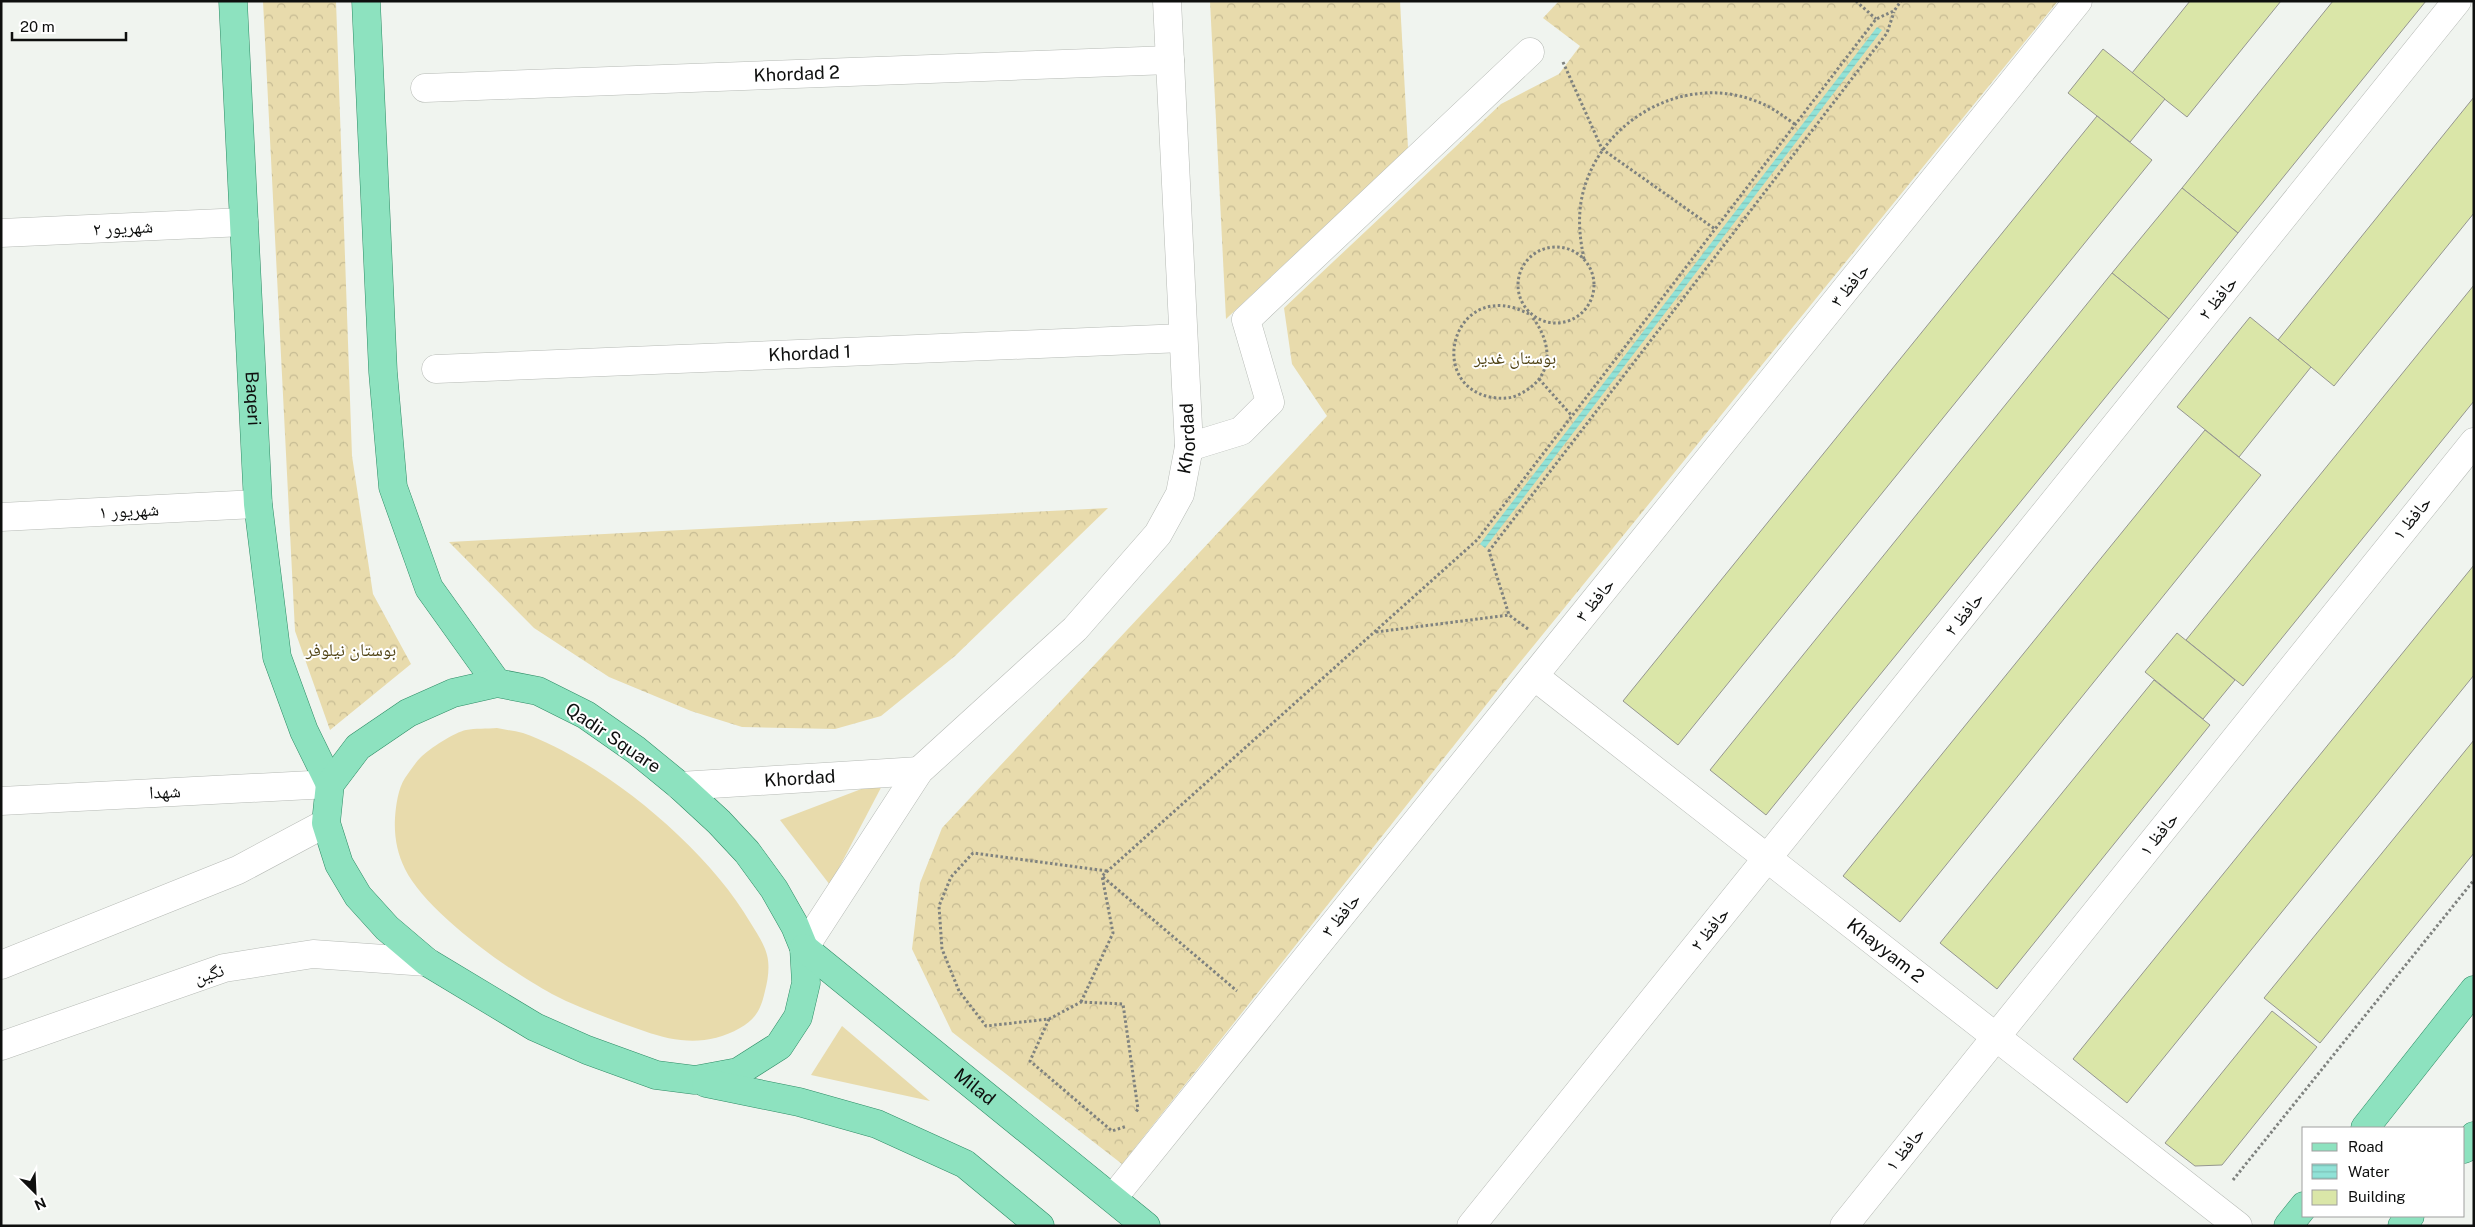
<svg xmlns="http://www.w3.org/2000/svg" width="2475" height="1227" font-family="'Public Sans','Noto Naskh Arabic',sans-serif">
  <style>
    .grass { fill: #e8dbac }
    .forest { fill: url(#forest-crowns) }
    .water { fill: url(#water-rules) }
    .building { fill: #dae6a8; stroke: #959690 }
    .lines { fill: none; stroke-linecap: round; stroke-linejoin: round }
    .minor-casing { stroke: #b6bab5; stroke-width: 29 }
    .major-casing { stroke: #2f8c66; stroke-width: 29 }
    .path { stroke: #7f827f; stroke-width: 3; stroke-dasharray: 2.5 2.5; stroke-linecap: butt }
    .minor { stroke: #fff; stroke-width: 28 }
    .major { stroke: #8de2bf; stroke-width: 28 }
    .labels { text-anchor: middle; stroke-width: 4; stroke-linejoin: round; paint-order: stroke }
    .street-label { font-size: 18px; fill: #0e0f0e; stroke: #fff }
    .park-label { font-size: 18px; fill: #514415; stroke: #fff }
  </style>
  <defs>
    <pattern id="forest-crowns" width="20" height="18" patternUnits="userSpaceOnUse" patternTransform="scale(1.25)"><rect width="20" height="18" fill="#e8dbac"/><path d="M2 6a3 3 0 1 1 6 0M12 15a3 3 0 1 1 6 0" fill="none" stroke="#c6bb93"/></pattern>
    <pattern id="water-rules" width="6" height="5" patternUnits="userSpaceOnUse" patternTransform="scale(1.25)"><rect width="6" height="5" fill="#91e2d7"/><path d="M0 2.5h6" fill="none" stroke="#7cc1b7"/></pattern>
  </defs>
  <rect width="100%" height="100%" fill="#f0f4ef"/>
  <g class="grass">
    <path d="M 497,728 C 506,730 515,731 523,733 C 604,762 707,848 750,922 C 756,932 764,943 767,955 C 770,966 768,980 765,991 C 761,1009 756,1019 740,1028 C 708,1046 678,1043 644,1031 C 613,1020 581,1009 552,994 C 509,971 426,912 405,869 C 397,853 394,836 395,818 C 396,805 398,789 405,778 C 410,771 415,763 421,757 C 429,749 455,732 466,730 C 475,728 487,729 497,728 Z"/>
    <path d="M 885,780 L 830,885 L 780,820 Z"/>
    <path d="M 842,1026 L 930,1101 L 811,1075 Z"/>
  </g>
  <g class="forest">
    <path d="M 263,1 L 336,1 L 352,456 L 373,594 L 411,664 L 330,730 L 295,631 Z"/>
    <path d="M 1210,1 L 1400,1 L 1408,148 L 1226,319 Z"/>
    <path d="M 1559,1 L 2058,1 L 1513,671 L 1122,1164 L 952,1032 L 912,949 L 920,883 L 942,828 L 1327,416 L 1292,364 L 1284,308 L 1501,104 L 1559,74 L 1580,46 L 1543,18 Z"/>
    <path d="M 1108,508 L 955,656 L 881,716 L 835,729 L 742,727 L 691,711 L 609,677 L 534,628 L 449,542 Z"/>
  </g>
  <path class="water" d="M 1877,27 L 1882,30 L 1485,548 L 1480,544 Z"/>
  <g class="building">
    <path d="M 2190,1 L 2281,1 L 2187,117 L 2132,73 Z"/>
    <path d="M 2333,1 L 2426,1 L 2238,233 L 2182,188 Z"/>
    <path d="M 2103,49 L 2165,99 L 2130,142 L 2068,93 Z"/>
    <path d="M 2474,97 L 2474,213 L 2334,386 L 2278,340 Z"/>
    <path d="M 2097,116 L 2152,160 L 1678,745 L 1623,701 Z"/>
    <path d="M 2182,188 L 2238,233 L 2169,319 L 2112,273 Z"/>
    <path d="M 2112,273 L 2169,319 L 1766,815 L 1710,770 Z"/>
    <path d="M 2474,285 L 2474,401 L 2243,686 L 2186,640 Z"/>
    <path d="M 2250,317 L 2311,367 L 2239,457 L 2177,407 Z"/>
    <path d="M 2205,430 L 2261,475 L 1900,922 L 1843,876 Z"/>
    <path d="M 2474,565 L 2474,675 L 2127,1103 L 2073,1059 Z"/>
    <path d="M 2177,633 L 2235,680 L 2203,719 L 2145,672 Z"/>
    <path d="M 2154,680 L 2210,725 L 1997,989 L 1940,943 Z"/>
    <path d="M 2474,740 L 2474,853 L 2320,1043 L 2264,998 Z"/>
    <path d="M 2272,1011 L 2317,1047 L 2222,1165 L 2195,1166 L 2165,1143 Z"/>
  </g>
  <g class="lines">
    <defs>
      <g id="minor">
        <path id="s1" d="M 425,88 L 1170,60"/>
        <path d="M 1,233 L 244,222"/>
        <path id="s2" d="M 436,369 L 1183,338"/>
        <path d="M 1189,447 L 1241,431 L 1270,402 L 1246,320 L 1530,52"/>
        <path d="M 1,517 L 258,504"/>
        <path id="s3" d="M 1534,676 L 2238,1226"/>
        <path id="s4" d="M 680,786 L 919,771"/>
        <path d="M 1,801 L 330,784"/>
        <path id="s5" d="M 804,948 L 919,771 L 1075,629 L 1158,534 L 1180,494 L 1189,447 L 1167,1"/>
        <path d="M 1,965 L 238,870 L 326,823"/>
        <path d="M 1,1046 L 224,968 L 313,954 L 427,962"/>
        <path d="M 1113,1198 L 2078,1"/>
        <path d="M 1471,1226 L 2457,1"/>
        <path d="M 1844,1226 L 2474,442"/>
      </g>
      <g id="major">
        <path id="s6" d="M 233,1 L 258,504 L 277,657 L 304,731 L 330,784"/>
        <path d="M 366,1 L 383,372 L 393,487 L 429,588 L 497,683"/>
        <path d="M 497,683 L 538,691 L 586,715 L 636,750 L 680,786 L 719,822 L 747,852 L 774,889 L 795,926 L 804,948 L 806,983 L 798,1017 L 779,1046 L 738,1072 L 695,1080 L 656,1075 L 587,1050 L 535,1027 L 427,962 L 387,928 L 358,896 L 339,864 L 326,823 L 330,784 L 358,747 L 408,713 L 453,693 Z"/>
        <path id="s7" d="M 804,948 L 1146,1226"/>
        <path d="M 706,1083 L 799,1102 L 877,1124 L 965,1164 L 1040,1226"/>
        <path d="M 2365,1128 L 2474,990"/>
        <path d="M 2464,1149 L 2474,1136"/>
        <path d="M 2288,1226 L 2304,1206"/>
        <path d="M 2402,1226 L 2410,1216"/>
      </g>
    </defs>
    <use href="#minor" class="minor-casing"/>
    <use href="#major" class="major-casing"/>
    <g class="path">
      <path d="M 1856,1 L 1876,19"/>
      <path d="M 1563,62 L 1602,149 L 1715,229"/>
      <circle cx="1556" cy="285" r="38"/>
      <path d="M 1584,259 C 1580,239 1578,222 1581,202 C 1594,125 1679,73 1753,100 C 1769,105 1782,115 1796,125"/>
      <path d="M 1529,314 C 1455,275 1424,383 1490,397 C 1501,399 1511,399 1520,394 C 1554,377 1553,345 1533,318"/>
      <path d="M 1539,379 L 1572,416"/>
      <path d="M 1528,629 L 1509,615 L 1489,551 L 1887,33 L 1894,12"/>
      <path d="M 1376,632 L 1509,615"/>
      <path d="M 1107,871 L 973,853 L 951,877 L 939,906 L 942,949 L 959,991 L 986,1026 L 1049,1019 L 1081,1002 L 1123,1004 L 1138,1109 L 1136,1112"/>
      <path d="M 1103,877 L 1237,991"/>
      <path d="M 1081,1002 L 1113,933 L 1102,876 L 1477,540 L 1876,19 L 1894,11 L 1901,1"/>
      <path d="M 1049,1019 L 1030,1061 L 1112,1131 L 1127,1126"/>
      <path d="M 2233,1180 L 2474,880"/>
    </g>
    <use href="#minor" class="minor"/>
    <use href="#major" class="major"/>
  </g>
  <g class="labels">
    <g class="street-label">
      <text dy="6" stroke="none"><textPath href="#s1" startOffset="372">Khordad 2</textPath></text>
      <text transform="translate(123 228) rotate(-3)" y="6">شهریور ۲</text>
      <text transform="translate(1850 285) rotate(-51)" y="6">حافظ ۳</text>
      <text transform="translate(2218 298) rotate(-51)" y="6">حافظ ۲</text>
      <text dy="6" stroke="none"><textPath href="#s2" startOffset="374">Khordad 1</textPath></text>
      <text dy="6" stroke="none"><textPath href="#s6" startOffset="398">Baqeri</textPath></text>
      <text dy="6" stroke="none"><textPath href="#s5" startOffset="650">Khordad</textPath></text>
      <text transform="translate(129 511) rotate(-3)" y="6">شهریور ۱</text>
      <text transform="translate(2412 518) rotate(-51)" y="6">حافظ ۱</text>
      <text transform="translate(1595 600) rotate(-51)" y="6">حافظ ۳</text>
      <text transform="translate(1964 614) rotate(-51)" y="6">حافظ ۲</text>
      <text transform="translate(613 738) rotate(34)" y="6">Qadir Square</text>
      <text dy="6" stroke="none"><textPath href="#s4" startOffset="120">Khordad</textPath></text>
      <text transform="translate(165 792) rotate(-3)" y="6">شهدا</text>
      <text transform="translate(2159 834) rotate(-51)" y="6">حافظ ۱</text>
      <text transform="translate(1341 915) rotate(-51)" y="6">حافظ ۳</text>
      <text transform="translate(1710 929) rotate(-51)" y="6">حافظ ۲</text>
      <text dy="6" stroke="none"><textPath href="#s3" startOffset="446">Khayyam 2</textPath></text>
      <text transform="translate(209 974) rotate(-17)" y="6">نگین</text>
      <text dy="6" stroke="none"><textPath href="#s7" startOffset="220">Milad</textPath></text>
      <text transform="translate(1905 1149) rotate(-51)" y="6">حافظ ۱</text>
    </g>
    <g class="park-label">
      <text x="1515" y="364">بوستان غدیر</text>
      <text x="351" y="656">بوستان نیلوفر</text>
    </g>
  </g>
  <rect width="2475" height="1227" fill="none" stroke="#0e0f0e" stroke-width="5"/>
  <rect x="2302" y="1127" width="162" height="90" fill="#ffffff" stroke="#9f9f9f"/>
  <rect x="2312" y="1143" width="25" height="8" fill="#8de2bf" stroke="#9f9f9f"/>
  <text x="2348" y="1152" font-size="15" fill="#0e0f0e">Road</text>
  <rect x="2312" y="1164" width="25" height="15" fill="url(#water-rules)" stroke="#9f9f9f"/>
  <text x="2348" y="1177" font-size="15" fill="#0e0f0e">Water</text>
  <rect x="2312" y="1190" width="25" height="15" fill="#dae6a8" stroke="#9f9f9f"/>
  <text x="2348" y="1202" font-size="15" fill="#0e0f0e">Building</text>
  <g transform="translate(35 1192) rotate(156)" stroke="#ffffff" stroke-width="4" paint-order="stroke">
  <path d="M0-4L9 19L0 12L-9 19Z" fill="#0e0f0e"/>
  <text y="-8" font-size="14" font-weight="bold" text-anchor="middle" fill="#0e0f0e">N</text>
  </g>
  <path d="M12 32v8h114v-8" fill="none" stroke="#0e0f0e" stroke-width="2.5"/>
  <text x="20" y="32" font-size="15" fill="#0e0f0e" stroke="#ffffff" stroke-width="4" paint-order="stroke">20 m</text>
</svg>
